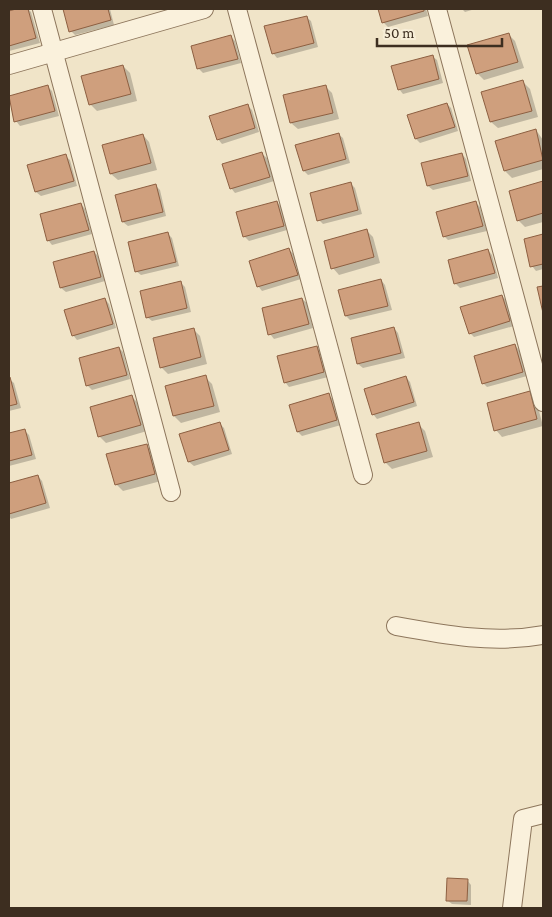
<svg xmlns="http://www.w3.org/2000/svg" width="552" height="917" font-family="'Crimson Pro',serif">
  <style>
    .shadow { fill: #0003 }
    .building { fill: #cf9f7d; stroke: #8d5f41 }
    .lines { fill: none; stroke-linecap: round; stroke-linejoin: round }
    .minor-casing { stroke: #8d765c; stroke-width: 20 }
    .minor { stroke: #faf1dc; stroke-width: 18 }
  </style>
  <rect width="100%" height="100%" fill="#f0e4c8"/>
  <g class="shadow">
    <path d="M 21,9 L 28,9 L 31,12 L 40,43 L 9,51 L 9,12 Z"/>
    <path d="M 64,9 L 110,9 L 114,25 L 75,35 L 71,31 Z"/>
    <path d="M 380,9 L 426,9 L 428,16 L 388,27 L 383,22 Z"/>
    <path d="M 462,9 L 475,9 L 465,12 Z"/>
    <path d="M 306,17 L 311,21 L 318,47 L 277,58 L 273,53 Z"/>
    <path d="M 508,34 L 515,41 L 524,68 L 484,80 L 477,73 Z"/>
    <path d="M 231,37 L 235,41 L 241,63 L 203,73 L 199,69 Z"/>
    <path d="M 432,56 L 437,60 L 443,83 L 403,94 L 399,89 Z"/>
    <path d="M 123,66 L 130,73 L 137,101 L 97,111 L 90,104 Z"/>
    <path d="M 523,82 L 530,89 L 538,117 L 498,128 L 491,122 Z"/>
    <path d="M 325,86 L 332,93 L 339,119 L 298,129 L 291,123 Z"/>
    <path d="M 48,87 L 52,91 L 59,116 L 20,126 L 16,121 L 9,97 Z"/>
    <path d="M 447,104 L 451,108 L 458,131 L 420,143 L 416,139 L 409,116 Z"/>
    <path d="M 247,105 L 252,110 L 259,132 L 222,144 L 218,139 Z"/>
    <path d="M 536,130 L 543,140 L 543,169 L 512,178 L 505,171 L 497,142 Z"/>
    <path d="M 338,134 L 343,138 L 350,163 L 308,175 L 304,171 Z"/>
    <path d="M 143,135 L 149,142 L 157,170 L 118,180 L 111,174 Z"/>
    <path d="M 262,154 L 267,158 L 274,181 L 235,193 L 231,188 Z"/>
    <path d="M 462,154 L 466,159 L 471,181 L 433,190 L 428,186 Z"/>
    <path d="M 65,156 L 70,160 L 77,186 L 41,196 L 36,192 L 29,166 Z"/>
    <path d="M 543,182 L 543,222 L 525,227 L 518,220 L 510,192 Z"/>
    <path d="M 351,184 L 355,188 L 362,214 L 323,224 L 319,220 Z"/>
    <path d="M 155,185 L 160,190 L 166,216 L 128,226 L 123,222 Z"/>
    <path d="M 277,202 L 281,207 L 287,230 L 249,241 L 244,236 Z"/>
    <path d="M 476,203 L 480,207 L 487,231 L 448,240 L 444,236 Z"/>
    <path d="M 81,204 L 85,209 L 92,234 L 52,245 L 48,240 Z"/>
    <path d="M 366,230 L 373,237 L 380,263 L 339,275 L 333,268 Z"/>
    <path d="M 168,234 L 172,238 L 179,266 L 141,275 L 136,271 Z"/>
    <path d="M 543,236 L 543,269 L 536,271 L 532,266 L 525,240 Z"/>
    <path d="M 289,250 L 294,254 L 301,279 L 262,291 L 258,286 Z"/>
    <path d="M 488,250 L 492,255 L 498,278 L 460,288 L 456,284 Z"/>
    <path d="M 94,252 L 98,256 L 105,281 L 66,292 L 61,288 L 54,263 Z"/>
    <path d="M 381,280 L 385,285 L 392,310 L 350,320 L 346,316 L 340,291 Z"/>
    <path d="M 181,283 L 185,287 L 191,312 L 152,321 L 147,317 Z"/>
    <path d="M 502,296 L 506,300 L 514,326 L 474,337 L 470,333 Z"/>
    <path d="M 105,299 L 109,304 L 116,328 L 77,340 L 73,335 Z"/>
    <path d="M 302,299 L 307,303 L 313,328 L 274,339 L 270,334 Z"/>
    <path d="M 394,328 L 398,333 L 405,358 L 363,368 L 358,364 Z"/>
    <path d="M 193,329 L 200,336 L 207,364 L 168,374 L 161,367 Z"/>
    <path d="M 515,345 L 519,350 L 527,376 L 487,387 L 483,383 Z"/>
    <path d="M 317,347 L 321,352 L 328,377 L 289,387 L 285,382 Z"/>
    <path d="M 119,348 L 123,352 L 130,379 L 92,390 L 87,385 Z"/>
    <path d="M 205,377 L 212,384 L 220,412 L 181,423 L 174,416 L 167,387 Z"/>
    <path d="M 406,377 L 410,382 L 417,406 L 377,419 L 373,414 Z"/>
    <path d="M 9,379 L 14,383 L 21,408 L 9,411 Z"/>
    <path d="M 529,393 L 536,400 L 543,426 L 502,437 L 496,430 Z"/>
    <path d="M 328,395 L 333,399 L 341,425 L 302,436 L 298,432 Z"/>
    <path d="M 131,396 L 138,403 L 147,431 L 106,443 L 99,436 Z"/>
    <path d="M 220,424 L 224,428 L 232,454 L 194,466 L 189,462 Z"/>
    <path d="M 418,424 L 425,431 L 433,457 L 392,469 L 385,462 Z"/>
    <path d="M 25,431 L 29,435 L 36,459 L 9,466 L 9,435 Z"/>
    <path d="M 146,445 L 153,452 L 161,481 L 123,491 L 116,484 Z"/>
    <path d="M 38,476 L 42,481 L 50,508 L 11,519 L 9,516 L 9,484 Z"/>
    <path d="M 467,880 L 471,885 L 471,905 L 452,904 L 447,900 Z"/>
  </g>
  <g class="building">
    <path d="M 16,9 L 28,9 L 36,38 L 9,46 L 9,11 Z"/>
    <path d="M 63,9 L 108,9 L 111,20 L 69,32 Z"/>
    <path d="M 378,9 L 424,9 L 424,11 L 382,23 Z"/>
    <path d="M 307,16 L 314,43 L 272,54 L 264,26 Z"/>
    <path d="M 509,33 L 518,62 L 476,74 L 467,45 Z"/>
    <path d="M 231,35 L 238,59 L 197,69 L 191,46 Z"/>
    <path d="M 433,55 L 439,79 L 398,90 L 391,66 Z"/>
    <path d="M 123,65 L 131,94 L 89,105 L 81,76 Z"/>
    <path d="M 523,80 L 532,111 L 490,122 L 481,92 Z"/>
    <path d="M 48,85 L 55,111 L 14,122 L 9,96 Z"/>
    <path d="M 326,85 L 333,113 L 290,123 L 283,95 Z"/>
    <path d="M 447,103 L 455,127 L 415,139 L 407,115 Z"/>
    <path d="M 248,104 L 255,128 L 217,140 L 209,116 Z"/>
    <path d="M 536,129 L 543,160 L 504,171 L 495,141 Z"/>
    <path d="M 339,133 L 346,159 L 303,171 L 295,145 Z"/>
    <path d="M 143,134 L 151,163 L 110,174 L 102,145 Z"/>
    <path d="M 262,152 L 270,177 L 230,189 L 222,164 Z"/>
    <path d="M 462,153 L 468,176 L 427,186 L 421,163 Z"/>
    <path d="M 66,154 L 74,181 L 35,192 L 27,165 Z"/>
    <path d="M 543,181 L 543,213 L 517,221 L 509,191 Z"/>
    <path d="M 351,182 L 358,210 L 317,221 L 310,193 Z"/>
    <path d="M 156,184 L 163,212 L 122,222 L 115,195 Z"/>
    <path d="M 277,201 L 284,226 L 243,237 L 236,212 Z"/>
    <path d="M 476,201 L 483,226 L 443,237 L 436,212 Z"/>
    <path d="M 81,203 L 89,230 L 47,241 L 40,214 Z"/>
    <path d="M 367,229 L 374,257 L 331,269 L 324,241 Z"/>
    <path d="M 168,232 L 176,262 L 135,272 L 128,242 Z"/>
    <path d="M 543,234 L 543,264 L 530,267 L 524,239 Z"/>
    <path d="M 289,248 L 298,275 L 257,287 L 249,261 Z"/>
    <path d="M 488,249 L 495,273 L 454,284 L 448,260 Z"/>
    <path d="M 94,251 L 101,277 L 60,288 L 53,262 Z"/>
    <path d="M 381,279 L 388,306 L 345,316 L 338,290 Z"/>
    <path d="M 181,281 L 187,308 L 146,318 L 140,291 Z"/>
    <path d="M 543,286 L 543,313 L 537,287 Z"/>
    <path d="M 502,295 L 510,321 L 469,334 L 460,307 Z"/>
    <path d="M 105,298 L 113,324 L 72,336 L 64,310 Z"/>
    <path d="M 302,298 L 309,324 L 268,335 L 262,308 Z"/>
    <path d="M 394,327 L 401,353 L 357,364 L 351,338 Z"/>
    <path d="M 194,328 L 201,357 L 160,368 L 153,338 Z"/>
    <path d="M 515,344 L 523,372 L 482,384 L 474,356 Z"/>
    <path d="M 317,346 L 324,372 L 284,383 L 277,356 Z"/>
    <path d="M 119,347 L 127,375 L 86,386 L 79,358 Z"/>
    <path d="M 206,375 L 214,406 L 173,416 L 165,386 Z"/>
    <path d="M 406,376 L 414,402 L 372,415 L 364,389 Z"/>
    <path d="M 10,377 L 17,404 L 9,406 L 9,378 Z"/>
    <path d="M 530,391 L 537,419 L 494,431 L 487,403 Z"/>
    <path d="M 329,393 L 337,420 L 297,432 L 289,405 Z"/>
    <path d="M 132,395 L 141,425 L 98,437 L 90,407 Z"/>
    <path d="M 220,422 L 229,450 L 188,462 L 179,434 Z"/>
    <path d="M 419,422 L 427,451 L 384,463 L 376,434 Z"/>
    <path d="M 25,429 L 32,455 L 9,461 L 9,433 Z"/>
    <path d="M 147,444 L 155,474 L 115,485 L 106,454 Z"/>
    <path d="M 38,475 L 46,503 L 9,514 L 9,483 Z"/>
    <path d="M 447,878 L 468,879 L 467,901 L 446,901 Z"/>
  </g>
  <g class="lines">
    <defs>
      <g id="minor">
        <path d="M 42,9 L 171,492"/>
        <path d="M 237,9 L 363,475"/>
        <path d="M 437,9 L 543,402"/>
        <path d="M 9,65 L 204,9"/>
        <path d="M 396,626 C 445,635 494,644 543,635"/>
        <path d="M 512,908 L 523,819 L 543,814"/>
      </g>
    </defs>
    <use href="#minor" class="minor-casing"/>
    <use href="#minor" class="minor"/>
  </g>
  <rect width="552" height="917" fill="none" stroke="#3d2e20" stroke-width="20"/>
  <path d="M377 38v8h125v-8" fill="none" stroke="#3d2e20" stroke-width="2.5"/>
  <text x="384" y="38" font-size="15" fill="#3d2e20" stroke="#f7eed8" stroke-width="4" paint-order="stroke">50 m</text>
</svg>
